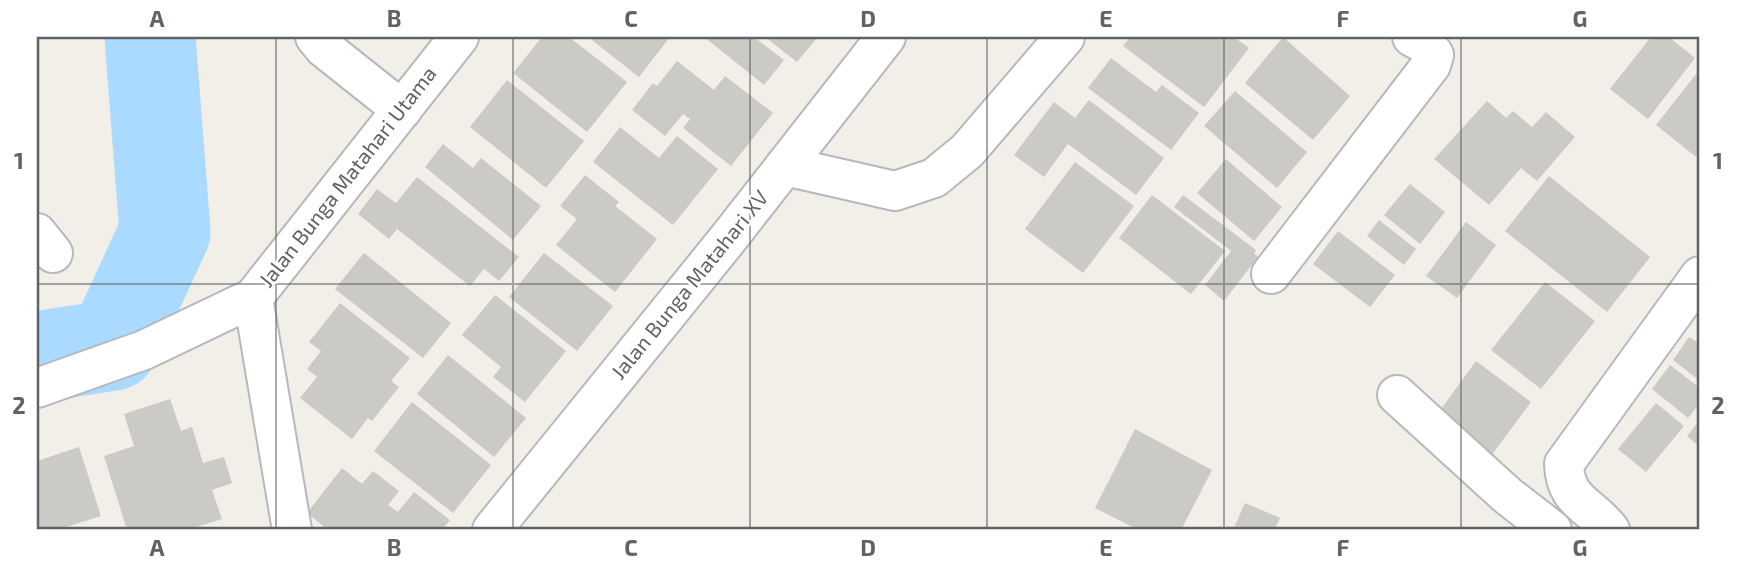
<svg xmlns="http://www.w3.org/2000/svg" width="1737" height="567" font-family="'Exo 2',sans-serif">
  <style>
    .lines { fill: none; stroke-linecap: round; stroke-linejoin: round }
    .river { stroke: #aadaff; stroke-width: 91 }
    .building { fill: #cccac5 }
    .street-casing { stroke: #b5b8bc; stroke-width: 42 }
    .street { stroke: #fff; stroke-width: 38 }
    .grid { fill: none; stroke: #5f6368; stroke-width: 2; stroke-opacity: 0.55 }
    .labels { text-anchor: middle; stroke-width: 5; stroke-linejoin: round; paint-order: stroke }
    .street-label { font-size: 21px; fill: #5f6368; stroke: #fff }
    .neatline { fill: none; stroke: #5f6368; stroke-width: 2.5 }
    .grid-label { font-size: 23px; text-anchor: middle; font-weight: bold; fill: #5f6368 }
  </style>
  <rect width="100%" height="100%" fill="#f1efe8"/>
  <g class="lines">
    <path class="river" d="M 37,357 L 113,345 L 165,232 L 150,37"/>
  </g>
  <g class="building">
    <path d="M 542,37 L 569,37 L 627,82 L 587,132 L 513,73 Z"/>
    <path d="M 588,37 L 670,37 L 639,77 Z"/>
    <path d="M 704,37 L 754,37 L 784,60 L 764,85 Z"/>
    <path d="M 765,37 L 818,37 L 797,62 Z"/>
    <path d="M 1130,37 L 1234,37 L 1249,48 L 1204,107 L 1123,46 Z"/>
    <path d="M 1283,37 L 1350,96 L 1313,140 L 1245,83 Z"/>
    <path d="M 1651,37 L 1669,37 L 1695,58 L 1648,119 L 1610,89 Z"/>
    <path d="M 1111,58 L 1156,92 L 1162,85 L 1199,113 L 1171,150 L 1088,88 Z"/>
    <path d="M 677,61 L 714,90 L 725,76 L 773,113 L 731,166 L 683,128 L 690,119 L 683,114 L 665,136 L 632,110 L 653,83 L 657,86 Z"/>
    <path d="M 1700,69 L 1700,152 L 1696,157 L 1656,125 Z"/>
    <path d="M 507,80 L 584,141 L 546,188 L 470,127 Z"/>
    <path d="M 1235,91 L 1307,152 L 1277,188 L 1204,126 Z"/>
    <path d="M 1089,100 L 1164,158 L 1136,195 L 1068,144 L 1044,177 L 1014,155 L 1054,102 L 1075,118 Z"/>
    <path d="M 1487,101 L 1506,118 L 1513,111 L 1532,127 L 1546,112 L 1575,137 L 1537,181 L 1521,168 L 1489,205 L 1434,159 Z"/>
    <path d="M 620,127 L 659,158 L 677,136 L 718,169 L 673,225 L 593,162 Z"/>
    <path d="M 443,144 L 473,168 L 481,158 L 541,206 L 513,240 L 425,167 Z"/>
    <path d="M 1226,159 L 1282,207 L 1254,241 L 1197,193 Z"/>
    <path d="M 1075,162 L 1134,206 L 1083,273 L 1025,229 Z"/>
    <path d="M 585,175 L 619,202 L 615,206 L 657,239 L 615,292 L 556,245 L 577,219 L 560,206 Z"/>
    <path d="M 1549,176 L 1650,257 L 1607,312 L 1505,231 Z"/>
    <path d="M 417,177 L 519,257 L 499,281 L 484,269 L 470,286 L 397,229 L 389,239 L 358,214 L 377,189 L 396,203 Z"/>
    <path d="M 1410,184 L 1445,212 L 1420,244 L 1384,215 Z"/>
    <path d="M 1152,195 L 1225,251 L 1191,294 L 1119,238 Z"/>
    <path d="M 1183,195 L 1256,250 L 1254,253 L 1258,257 L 1224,301 L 1205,285 L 1231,251 L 1174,207 Z"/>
    <path d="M 1379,220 L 1416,249 L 1404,265 L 1367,236 Z"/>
    <path d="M 1466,222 L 1496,245 L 1457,298 L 1426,276 Z"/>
    <path d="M 1338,231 L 1395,275 L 1370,307 L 1313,264 Z"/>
    <path d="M 364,253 L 451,323 L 423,358 L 335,289 Z"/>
    <path d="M 544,253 L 613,306 L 577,351 L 509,297 Z"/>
    <path d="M 1545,282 L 1595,321 L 1541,389 L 1491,350 Z"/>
    <path d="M 495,295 L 566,351 L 525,402 L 493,377 L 501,367 L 462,335 Z"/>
    <path d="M 340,303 L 410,358 L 391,381 L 399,387 L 372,421 L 368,418 L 352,439 L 300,398 L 317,377 L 307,369 L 321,351 L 309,342 Z"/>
    <path d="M 1689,337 L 1700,344 L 1700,381 L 1673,360 Z"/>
    <path d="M 448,355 L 526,418 L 494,457 L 417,394 Z"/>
    <path d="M 1476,361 L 1531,402 L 1485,464 L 1430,424 Z"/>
    <path d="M 1670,365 L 1700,388 L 1700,403 L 1688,418 L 1652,389 Z"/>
    <path d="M 170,399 L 181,431 L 192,427 L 203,463 L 224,457 L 232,483 L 212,490 L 222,519 L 187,530 L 127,530 L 104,456 L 134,446 L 124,414 Z"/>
    <path d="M 412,402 L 491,465 L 453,513 L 374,451 Z"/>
    <path d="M 1656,403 L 1684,426 L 1646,472 L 1618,449 Z"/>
    <path d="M 1700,420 L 1700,447 L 1687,436 Z"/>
    <path d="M 1135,429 L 1212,470 L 1181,530 L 1139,530 L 1095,508 Z"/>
    <path d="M 79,447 L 101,516 L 57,530 L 37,530 L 37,461 Z"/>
    <path d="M 342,468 L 362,484 L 373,471 L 399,491 L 388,505 L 398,512 L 414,492 L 450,520 L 442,530 L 328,530 L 307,513 Z"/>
    <path d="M 1245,503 L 1280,518 L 1274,530 L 1233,530 Z"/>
  </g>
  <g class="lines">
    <defs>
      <g id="street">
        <path d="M 315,37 L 324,48 L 402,110"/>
        <path d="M 785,166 L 895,191 L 934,178 L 967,151 L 1065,37"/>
        <path d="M 37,233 L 53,253"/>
        <path d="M 1271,274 L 1431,65 L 1434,55 L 1427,45 L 1412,37"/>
        <path d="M 253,298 L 292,530"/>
        <path d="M 37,388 L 144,350 L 253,298 L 459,37"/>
        <path d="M 1397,395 L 1508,496 L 1552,530"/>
        <path d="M 492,530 L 727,240 L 886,37"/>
        <path d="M 1610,530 C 1590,504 1565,502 1564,464 L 1700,276"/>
      </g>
    </defs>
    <use href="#street" class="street-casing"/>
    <use href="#street" class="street"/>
  </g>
  <path class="grid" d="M 276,37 L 276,530M 513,37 L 513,530M 750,37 L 750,530M 987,37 L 987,530M 1224,37 L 1224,530M 1461,37 L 1461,530M 37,284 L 1700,284"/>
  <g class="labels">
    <g class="street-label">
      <text transform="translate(348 177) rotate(-52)" y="7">Jalan Bunga Matahari Utama</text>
      <text transform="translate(690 285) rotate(-51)" y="7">Jalan Bunga Matahari XV</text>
    </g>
  </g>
  <rect width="1737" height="567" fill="none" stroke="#ffffff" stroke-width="77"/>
  <rect x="38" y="38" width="1660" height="490" class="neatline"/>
  <g class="grid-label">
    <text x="157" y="27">A</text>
    <text x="394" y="27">B</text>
    <text x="631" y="27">C</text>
    <text x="868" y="27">D</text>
    <text x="1106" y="27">E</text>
    <text x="1343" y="27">F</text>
    <text x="1580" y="27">G</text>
    <text x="19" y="169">1</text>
    <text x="1718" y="169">1</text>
    <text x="19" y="414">2</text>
    <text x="1718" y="414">2</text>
    <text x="157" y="556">A</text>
    <text x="394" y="556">B</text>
    <text x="631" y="556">C</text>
    <text x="868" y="556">D</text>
    <text x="1106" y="556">E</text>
    <text x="1343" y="556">F</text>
    <text x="1580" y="556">G</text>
  </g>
</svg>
